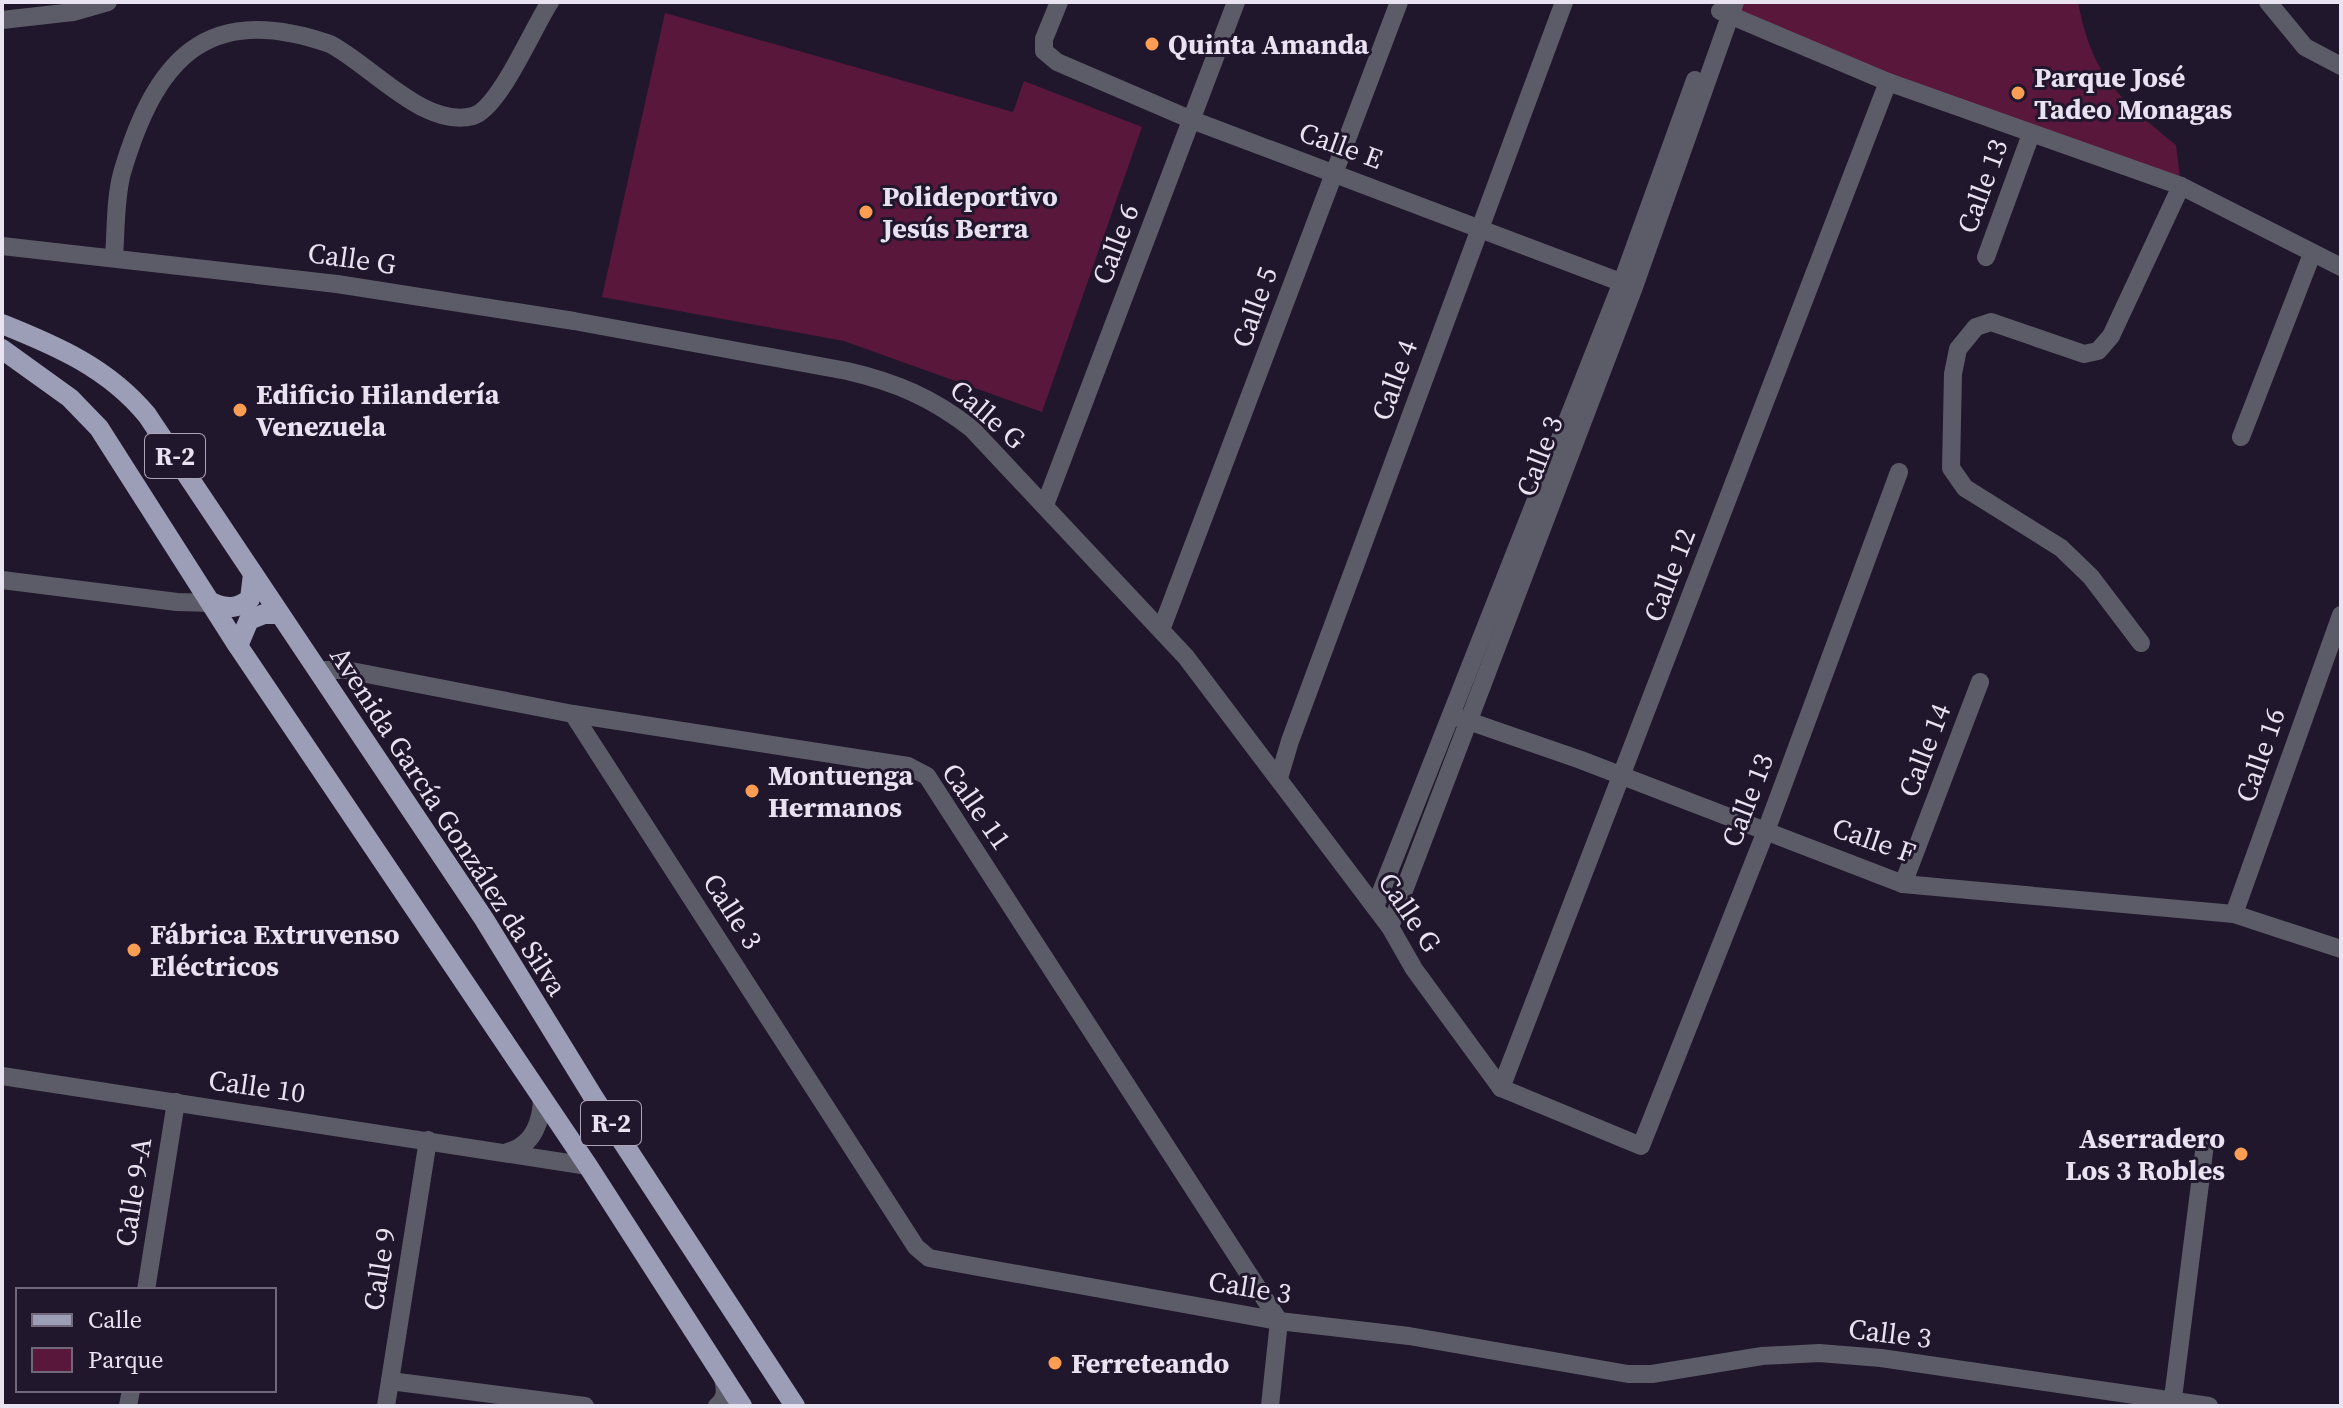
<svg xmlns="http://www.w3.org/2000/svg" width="2343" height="1408" font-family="'Source Serif 4',serif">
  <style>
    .green { fill: #59173c }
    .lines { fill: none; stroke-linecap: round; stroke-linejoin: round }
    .minor { stroke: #5c5c68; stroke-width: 18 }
    .primary { stroke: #9c9db6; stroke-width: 20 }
    .poi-dot { fill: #fc9d54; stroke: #21172c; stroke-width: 3 }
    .labels { text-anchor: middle; stroke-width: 6; stroke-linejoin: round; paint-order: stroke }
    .shield { fill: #21172c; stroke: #aca5b6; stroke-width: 2 }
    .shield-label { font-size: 26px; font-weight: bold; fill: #e8e2f1 }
    .poi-label { font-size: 28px; font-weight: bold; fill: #e8e2f1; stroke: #21172c; text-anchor: start }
    .street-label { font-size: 28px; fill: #e8e2f1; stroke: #21172c }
  </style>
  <rect width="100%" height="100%" fill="#21172c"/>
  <g class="green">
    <path d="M 1735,2 L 2078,2 C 2092,77 2120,99 2176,145 L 2181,186 L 1730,14 Z"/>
    <path d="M 665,13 L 1013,112 L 1024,81 L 1142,127 L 1042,412 L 844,341 L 602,297 Z"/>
  </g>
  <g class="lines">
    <g class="minor">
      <path d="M 1059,2 L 1044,39 L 1044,51 L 1057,62 L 1192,120 L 1631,286"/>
      <path d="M 2268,2 L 2305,47 L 2341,66"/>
      <path d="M 1720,11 L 1888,82 L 2181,186 L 2341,267"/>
      <path d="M 2,20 L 73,12 L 108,2"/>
      <path d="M 2,246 L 337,284 L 574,321 L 847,371 C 895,382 933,398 972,429 L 1186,657 L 1390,927 L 1414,969 L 1501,1088 L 1641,1146 L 1766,831 L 1899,472"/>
      <path d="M 114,257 C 116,231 115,199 122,173 C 155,62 204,0 330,44 C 371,65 424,129 473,116 C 499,109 534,26 550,2"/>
      <path d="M 1986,257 L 2031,134"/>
      <path d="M 2241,437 L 2312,254"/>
      <path d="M 1045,505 L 1236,2"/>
      <path d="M 2,580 L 177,602 L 213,603"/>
      <path d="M 1161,630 L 1399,2"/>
      <path d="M 2141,643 L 2091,577 L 2061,548 L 1965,488 L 1951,468 L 1953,374 L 1958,349 L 1976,327 L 1991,322 L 2084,354 L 2098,351 L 2111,336 L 2181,186"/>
      <path d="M 317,670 L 346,670 L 573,714 L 908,766 L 927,776 L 1279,1321 L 1270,1406"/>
      <path d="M 573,714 L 916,1247 L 929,1258 L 1279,1321 L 1409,1336 L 1628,1374 L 1652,1374 L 1762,1356 L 1819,1353 L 1881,1358 L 2209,1406"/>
      <path d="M 1457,717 L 1581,760 L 1903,884 L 2234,914 L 2341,949"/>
      <path d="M 1279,778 L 1290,741 L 1564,2"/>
      <path d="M 1903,884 L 1980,682"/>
      <path d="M 1375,907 L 1622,282 L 1695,80"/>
      <path d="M 2234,914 L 2341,615"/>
      <path d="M 1390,927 L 1634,287 L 1735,2"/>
      <path d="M 2,1076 L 588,1166"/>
      <path d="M 1501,1088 L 1888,82"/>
      <path d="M 507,1152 C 534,1146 542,1120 542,1096"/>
      <path d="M 146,1290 L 176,1102"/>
      <path d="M 390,1381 L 585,1406"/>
      <path d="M 128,1406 L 131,1390"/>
      <path d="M 386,1406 L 428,1140"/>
      <path d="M 717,1406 C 728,1397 725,1387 722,1375"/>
      <path d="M 2172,1406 L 2205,1144"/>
    </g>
    <g class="primary">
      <path d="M 2,324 C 57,346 108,368 147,415 L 484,919 L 594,1098 L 795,1406"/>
      <path d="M 2,349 L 70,398 L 99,428 L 238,646 L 588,1166 L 742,1406"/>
      <path d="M 213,603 C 227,609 237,609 250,599 L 253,574"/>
      <path d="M 238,646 L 249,620 L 264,614 L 279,614"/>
    </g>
  </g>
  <g class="poi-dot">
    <circle cx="1152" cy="44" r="8"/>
    <circle cx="2018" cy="93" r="8"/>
    <circle cx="866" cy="212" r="8"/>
    <circle cx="240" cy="410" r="8"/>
    <circle cx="752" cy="791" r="8"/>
    <circle cx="134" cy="950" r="8"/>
    <circle cx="2241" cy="1154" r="8"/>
    <circle cx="1055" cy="1363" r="8"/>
  </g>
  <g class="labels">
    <g class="shield">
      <rect x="145" y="434" width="60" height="44" rx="6"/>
      <rect x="581" y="1101" width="60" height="44" rx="6"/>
    </g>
    <g class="shield-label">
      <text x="175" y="465">R-2</text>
      <text x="611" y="1132">R-2</text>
    </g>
    <g class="poi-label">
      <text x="1168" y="54">Quinta Amanda</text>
      <text x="2034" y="87">Parque José<tspan x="2034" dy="32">Tadeo Monagas</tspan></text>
      <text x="882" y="206">Polideportivo<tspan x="882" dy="32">Jesús Berra</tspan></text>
      <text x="256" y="404">Edificio Hilandería<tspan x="256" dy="32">Venezuela</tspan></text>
      <text x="768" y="785">Montuenga<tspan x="768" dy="32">Hermanos</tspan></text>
      <text x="150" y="944">Fábrica Extruvenso<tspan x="150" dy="32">Eléctricos</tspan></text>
      <text x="2225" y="1148" text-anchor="end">Aserradero<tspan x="2225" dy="32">Los 3 Robles</tspan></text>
      <text x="1071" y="1373">Ferreteando</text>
    </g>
    <g class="street-label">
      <text transform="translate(1341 145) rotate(20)" y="10">Calle E</text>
      <text transform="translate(1982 186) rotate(-70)" y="10">Calle 13</text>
      <text transform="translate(1115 244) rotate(-69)" y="10">Calle 6</text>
      <text transform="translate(352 258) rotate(8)" y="10">Calle G</text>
      <text transform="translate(1254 307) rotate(-70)" y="10">Calle 5</text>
      <text transform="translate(1394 380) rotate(-70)" y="10">Calle 4</text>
      <text transform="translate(988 414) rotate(41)" y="10">Calle G</text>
      <text transform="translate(1539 456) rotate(-69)" y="10">Calle 3</text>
      <text transform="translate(1669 575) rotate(-69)" y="10">Calle 12</text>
      <text transform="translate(1924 750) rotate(-69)" y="10">Calle 14</text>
      <text transform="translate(2260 755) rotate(-71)" y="10">Calle 16</text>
      <text transform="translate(1747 800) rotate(-69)" y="10">Calle 13</text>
      <text transform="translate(977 806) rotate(55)" y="10">Calle 11</text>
      <text transform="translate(449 821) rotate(57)" y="10">Avenida García González da Silva</text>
      <text transform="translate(1874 840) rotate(19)" y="10">Calle F</text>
      <text transform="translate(733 911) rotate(57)" y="10">Calle 3</text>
      <text transform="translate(1410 912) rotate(56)" y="10">Calle G</text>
      <text transform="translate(257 1086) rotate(8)" y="10">Calle 10</text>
      <text transform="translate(133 1192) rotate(-81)" y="10">Calle 9-A</text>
      <text transform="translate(379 1269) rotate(-81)" y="10">Calle 9</text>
      <text transform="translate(1250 1287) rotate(9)" y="10">Calle 3</text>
      <text transform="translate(1890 1333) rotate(7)" y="10">Calle 3</text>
    </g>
  </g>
  <rect width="2343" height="1408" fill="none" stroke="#e8e2f1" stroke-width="8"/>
  <rect x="16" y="1288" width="260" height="104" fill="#21172c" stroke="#71687b" stroke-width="2"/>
  <rect x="32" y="1314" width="40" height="12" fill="#9c9db6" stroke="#71687b" stroke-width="2"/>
  <text x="88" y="1328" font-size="24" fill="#e8e2f1">Calle</text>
  <rect x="32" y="1348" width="40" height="24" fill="#59173c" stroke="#71687b" stroke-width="2"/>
  <text x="88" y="1368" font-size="24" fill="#e8e2f1">Parque</text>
</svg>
